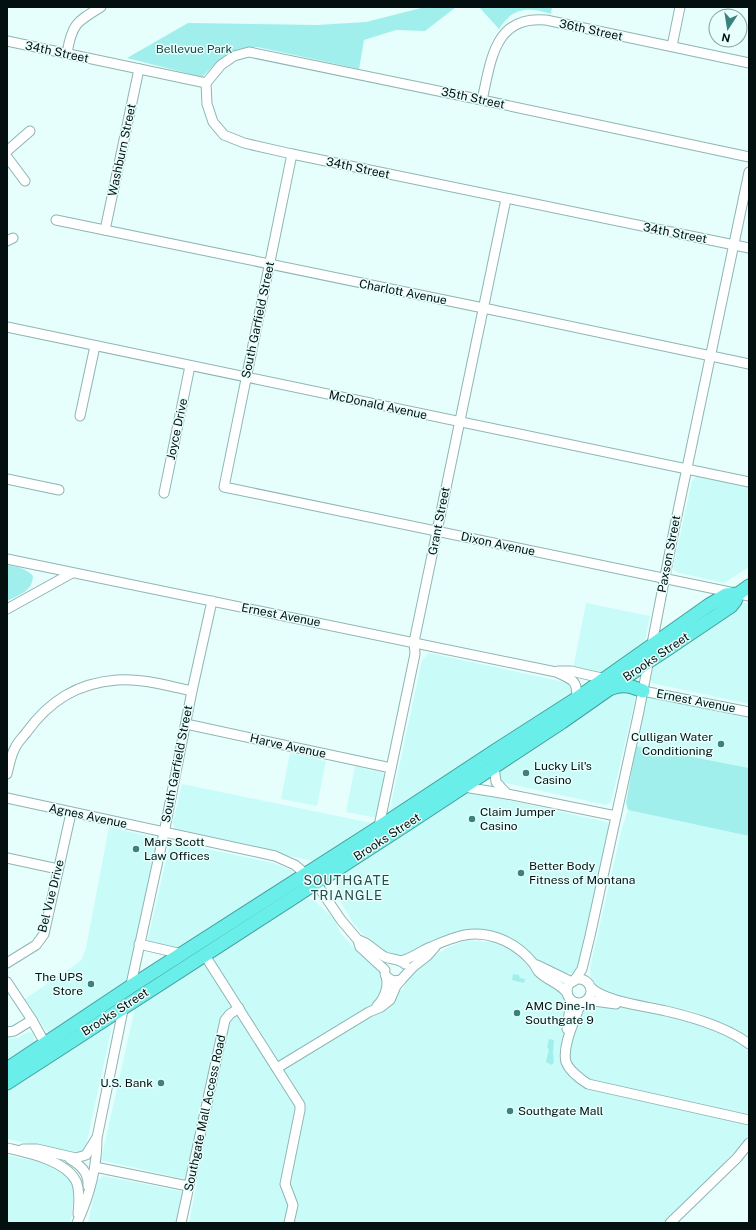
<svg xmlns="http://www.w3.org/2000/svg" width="756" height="1230" font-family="'Public Sans',sans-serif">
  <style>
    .built { fill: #c9fcf9 }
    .green { fill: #a0efec }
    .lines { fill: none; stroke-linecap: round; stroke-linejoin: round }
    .minor-casing { stroke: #8eb5b3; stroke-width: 11 }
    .highway-casing { stroke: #46a09d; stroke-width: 15 }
    .minor { stroke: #fff; stroke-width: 9 }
    .highway { stroke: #6aeee9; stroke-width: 13 }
    .poi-dot { fill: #3a8280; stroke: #e6fefc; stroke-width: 1.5 }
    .labels { text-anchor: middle; stroke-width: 3; stroke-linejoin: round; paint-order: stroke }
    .street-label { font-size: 12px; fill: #03100f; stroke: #e6fefc }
    .park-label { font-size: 12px; fill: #204745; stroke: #e6fefc }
    .poi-label { font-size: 12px; fill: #03100f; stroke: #e6fefc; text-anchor: start }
    .neighbourhood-label { font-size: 13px; letter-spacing: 1px; fill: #274b49; stroke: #e6fefc }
  </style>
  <rect width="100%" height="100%" fill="#e6fefc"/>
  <g class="built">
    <path d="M 697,476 L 749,487 L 749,567 L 724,583 L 679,573 L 675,571 L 673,568 L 692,481 Z"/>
    <path d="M 586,603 L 650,616 L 644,644 L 604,675 L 573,669 Z"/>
    <path d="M 742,603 L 749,603 L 749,704 L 652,683 L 651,679 L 655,661 Z"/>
    <path d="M 429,653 L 569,683 L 572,686 L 572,691 L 571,695 L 391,812 L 390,809 L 422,660 Z"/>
    <path d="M 619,687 L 634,692 L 635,701 L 611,802 L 608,804 L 606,805 L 501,782 L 498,780 L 496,770 Z"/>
    <path d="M 647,697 L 749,718 L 749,768 L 636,746 Z"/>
    <path d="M 290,753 L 326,761 L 317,806 L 281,799 Z"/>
    <path d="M 355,766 L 384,773 L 385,779 L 377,818 L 346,812 Z"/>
    <path d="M 182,784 L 376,824 L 320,862 L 269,852 L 267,850 L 175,830 L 173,822 Z"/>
    <path d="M 467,791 L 607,822 L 610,826 L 579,965 L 574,973 L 566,973 L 559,972 L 538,961 L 510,937 L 478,929 L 463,931 L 446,936 L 411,956 L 405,958 L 390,956 L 368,940 L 353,923 L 337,895 L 337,881 L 342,872 Z"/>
    <path d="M 628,810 L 749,836 L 749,1037 L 692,1011 L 603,992 L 595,987 L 591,979 L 590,968 L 621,832 Z"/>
    <path d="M 109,827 L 157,838 L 158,842 L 125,988 L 55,1034 L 49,1033 L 45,1029 L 25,999 L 79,962 L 82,959 L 86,948 Z"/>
    <path d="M 177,843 L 274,863 L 292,871 L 294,873 L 294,875 L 183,952 L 147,943 L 169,847 L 172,844 Z"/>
    <path d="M 307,899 L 314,900 L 334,919 L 340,932 L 352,946 L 363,953 L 379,969 L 382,981 L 402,991 L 408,979 L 427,960 L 447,948 L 467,940 L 491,942 L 509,948 L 519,957 L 538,977 L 560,991 L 565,996 L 568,1006 L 581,1010 L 586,1006 L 595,1004 L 641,1009 L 666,1014 L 708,1027 L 735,1039 L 749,1048 L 749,1140 L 730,1156 L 714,1175 L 666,1223 L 189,1223 L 197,1182 L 101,1160 L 135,1008 L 297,902 Z"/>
    <path d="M 106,1025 L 110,1027 L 111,1031 L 85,1150 L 82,1153 L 77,1154 L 7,1139 L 7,1086 Z"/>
    <path d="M 29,1032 L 33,1034 L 34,1040 L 33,1048 L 7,1064 L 7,1037 L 17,1038 Z"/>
    <path d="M 7,1155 L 49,1164 L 65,1172 L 70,1177 L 73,1187 L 73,1202 L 72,1215 L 70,1223 L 7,1223 Z"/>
    <path d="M 104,1176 L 185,1192 L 179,1223 L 88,1223 L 97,1180 Z"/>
  </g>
  <g class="green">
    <path d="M 425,7 L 456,7 L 425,31 L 396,30 L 364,40 L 359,69 L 257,47 L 238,49 L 214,65 L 202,77 L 127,58 L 188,23 L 317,25 L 366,22 Z"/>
    <path d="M 479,7 L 552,7 L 551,14 C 528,7 513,7 499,29 Z"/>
    <path d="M 7,565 C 17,567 26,568 33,576 C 32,592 20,594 7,601 Z"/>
    <path d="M 636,746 L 749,768 L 749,836 L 628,810 L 626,803 Z"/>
    <path d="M 513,974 L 519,975 L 520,978 L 525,979 L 524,983 L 512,980 Z"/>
    <path d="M 549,1039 L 554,1040 L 553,1053 L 554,1062 L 552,1065 L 546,1062 L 549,1049 L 547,1048 Z"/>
  </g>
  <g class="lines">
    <defs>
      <g id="minor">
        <path d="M 7,41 L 206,83 L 207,104 L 213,122 L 224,135 L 244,143 L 292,154 L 749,248"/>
        <path d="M 672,46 L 680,7"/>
        <path d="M 67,53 C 72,24 76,22 101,7"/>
        <path d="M 206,83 L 221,65 L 234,56 L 249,52 L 482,100 L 749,157"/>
        <path d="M 482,100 C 491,61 494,15 546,20 L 749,63"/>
        <path d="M 7,151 L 30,131"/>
        <path d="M 292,154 L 224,487 L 749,596"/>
        <path d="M 7,157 L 25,181"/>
        <path d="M 56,220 L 493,310 L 749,364"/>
        <path d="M 105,230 L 139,69"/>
        <path d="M 7,241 L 13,238"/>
        <path d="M 7,327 L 749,482"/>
        <path d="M 80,416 L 95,346"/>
        <path d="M 7,479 L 59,490"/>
        <path d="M 164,493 L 190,366"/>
        <path d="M 7,559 L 556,672 C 571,679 579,680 576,699"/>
        <path d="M 7,609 L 72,573"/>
        <path d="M 558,671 L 571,671 L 606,679"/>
        <path d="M 643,691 L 749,712"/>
        <path d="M 186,724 L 391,768"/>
        <path d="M 494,766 L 496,782 L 507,794"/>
        <path d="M 7,774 C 9,766 11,755 15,748 C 17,743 22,738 26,733 C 49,701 77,683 117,680 C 142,678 168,686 192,691"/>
        <path d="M 464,787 L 507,794 L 616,816"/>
        <path d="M 7,798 L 275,856 L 295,865 L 316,883 L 341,920 L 358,940 L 360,947 L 385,970"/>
        <path d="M 378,831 L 415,654 L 414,642 L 506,199"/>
        <path d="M 7,858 L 58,869"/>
        <path d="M 358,940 C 368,942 375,952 385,957 C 392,960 399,958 405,964"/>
        <path d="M 139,944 L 182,954"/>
        <path d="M 204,954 L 300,1105 L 300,1110 L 285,1184 L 293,1205 L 289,1223"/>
        <path d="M 400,961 C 412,959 420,951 431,947 C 438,944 446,940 454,938 C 483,927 514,940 533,963 C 535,965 536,968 538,971 C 546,980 560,983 567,993"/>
        <path d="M 7,963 L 36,945 L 44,934 L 71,813"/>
        <path d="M 537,965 L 572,982"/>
        <path d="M 387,977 L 393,981 L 401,980 L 413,967 L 427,956 L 435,947"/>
        <circle cx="579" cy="991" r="12"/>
        <path d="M 574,981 L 582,969 L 590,936 L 639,711 L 674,530 L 749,172"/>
        <path d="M 7,982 L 32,1020 L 47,1047"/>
        <path d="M 591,988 C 607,1002 645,1006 666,1011 C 692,1017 728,1028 749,1044"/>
        <path d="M 130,989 L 164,833 L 192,691 L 212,601"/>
        <path d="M 586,1001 L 594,1001 L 616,1004"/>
        <path d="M 583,1003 L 579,1008 C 574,1022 562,1047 566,1062 C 569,1070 580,1079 588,1084 L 749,1120"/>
        <path d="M 377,1006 C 385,998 390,984 385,974"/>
        <path d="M 567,1029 L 571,1000"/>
        <path d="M 7,1032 L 14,1031 L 32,1020"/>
        <path d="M 277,1068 L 369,1012 L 381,1007 L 390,1000 L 396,986 L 401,980"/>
        <path d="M 7,1148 C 28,1153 65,1160 76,1181 C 80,1190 79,1204 78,1214"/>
        <path d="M 23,1149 L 37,1149 L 76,1158 L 86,1155 L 96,1139"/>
        <path d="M 70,1159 C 80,1165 89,1172 88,1186"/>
        <path d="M 95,1167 L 188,1186"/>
        <path d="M 77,1223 C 89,1197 97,1166 97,1138 L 124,1005"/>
        <path d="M 181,1223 L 225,1020 L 230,1014 L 239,1008"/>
        <path d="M 670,1223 L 737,1158 L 749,1143"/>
      </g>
      <g id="highway">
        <path d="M 612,688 C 623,683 633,687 643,691"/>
        <path d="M 7,1069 L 130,987 L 378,828 L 498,749 L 576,699 L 709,605 L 726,595 L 738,594 L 749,586"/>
        <path d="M 7,1083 L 404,826 L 562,722 L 649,661 L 666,650 L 731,606 L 735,601 L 738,594"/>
      </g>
    </defs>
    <use href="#minor" class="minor-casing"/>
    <use href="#highway" class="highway-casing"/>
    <use href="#minor" class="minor"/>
    <use href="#highway" class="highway"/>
  </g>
  <g class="poi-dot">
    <circle cx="721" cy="744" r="4"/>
    <circle cx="526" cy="773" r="4"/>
    <circle cx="472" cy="819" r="4"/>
    <circle cx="136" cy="849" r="4"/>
    <circle cx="521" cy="873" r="4"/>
    <circle cx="91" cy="984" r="4"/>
    <circle cx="517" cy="1013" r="4"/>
    <circle cx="161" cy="1083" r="4"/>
    <circle cx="510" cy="1111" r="4"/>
  </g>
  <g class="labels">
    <g class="street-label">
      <text transform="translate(591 30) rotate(12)" y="4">36th Street</text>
      <text transform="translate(57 52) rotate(12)" y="4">34th Street</text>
      <text transform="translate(473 98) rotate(12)" y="4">35th Street</text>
      <text transform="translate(122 150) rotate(-78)" y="4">Washburn Street</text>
      <text transform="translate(358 168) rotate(12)" y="4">34th Street</text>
      <text transform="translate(675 233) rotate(11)" y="4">34th Street</text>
      <text transform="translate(403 292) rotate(11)" y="4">Charlott Avenue</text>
      <text transform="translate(258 320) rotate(-78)" y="4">South Garfield Street</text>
      <text transform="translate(378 405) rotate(12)" y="4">McDonald Avenue</text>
      <text transform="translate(177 429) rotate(-78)" y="4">Joyce Drive</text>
      <text transform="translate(439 521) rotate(-79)" y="4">Grant Street</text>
      <text transform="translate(498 544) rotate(12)" y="4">Dixon Avenue</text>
      <text transform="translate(669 554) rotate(-79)" y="4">Paxson Street</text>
      <text transform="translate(281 615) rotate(11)" y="4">Ernest Avenue</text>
      <text transform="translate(656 657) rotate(-34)" y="4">Brooks Street</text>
      <text transform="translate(696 701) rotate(11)" y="4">Ernest Avenue</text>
      <text transform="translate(288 746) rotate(12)" y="4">Harve Avenue</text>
      <text transform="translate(177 764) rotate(-79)" y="4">South Garfield Street</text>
      <text transform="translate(88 816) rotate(12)" y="4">Agnes Avenue</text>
      <text transform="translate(387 837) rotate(-33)" y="4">Brooks Street</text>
      <text transform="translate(51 896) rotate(-76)" y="4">Bel Vue Drive</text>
      <text transform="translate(115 1012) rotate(-33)" y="4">Brooks Street</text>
      <text transform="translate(205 1113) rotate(-78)" y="4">Southgate Mall Access Road</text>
    </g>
    <g class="park-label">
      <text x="194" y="53">Bellevue Park</text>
    </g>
    <g class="poi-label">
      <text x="713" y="741" text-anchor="end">Culligan Water<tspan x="713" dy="14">Conditioning</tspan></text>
      <text x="534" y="770">Lucky Lil's<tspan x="534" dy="14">Casino</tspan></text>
      <text x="480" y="816">Claim Jumper<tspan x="480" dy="14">Casino</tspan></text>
      <text x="144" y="846">Mars Scott<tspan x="144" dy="14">Law Offices</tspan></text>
      <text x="529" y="870">Better Body<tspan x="529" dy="14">Fitness of Montana</tspan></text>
      <text x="83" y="981" text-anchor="end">The UPS<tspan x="83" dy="14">Store</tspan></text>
      <text x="525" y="1010">AMC Dine-In<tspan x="525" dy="14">Southgate 9</tspan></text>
      <text x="153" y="1087" text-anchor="end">U.S. Bank</text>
      <text x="518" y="1115">Southgate Mall</text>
    </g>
    <g class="neighbourhood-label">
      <text x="347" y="885">SOUTHGATE<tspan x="347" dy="15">TRIANGLE</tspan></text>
    </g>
  </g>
  <rect width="756" height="1230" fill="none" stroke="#03100f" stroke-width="16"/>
  <g transform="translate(728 28) rotate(192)"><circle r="19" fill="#e6fefc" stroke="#8b9f9d"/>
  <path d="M0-3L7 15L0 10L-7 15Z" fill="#3a8280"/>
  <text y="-6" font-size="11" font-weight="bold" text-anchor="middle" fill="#03100f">N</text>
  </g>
</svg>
